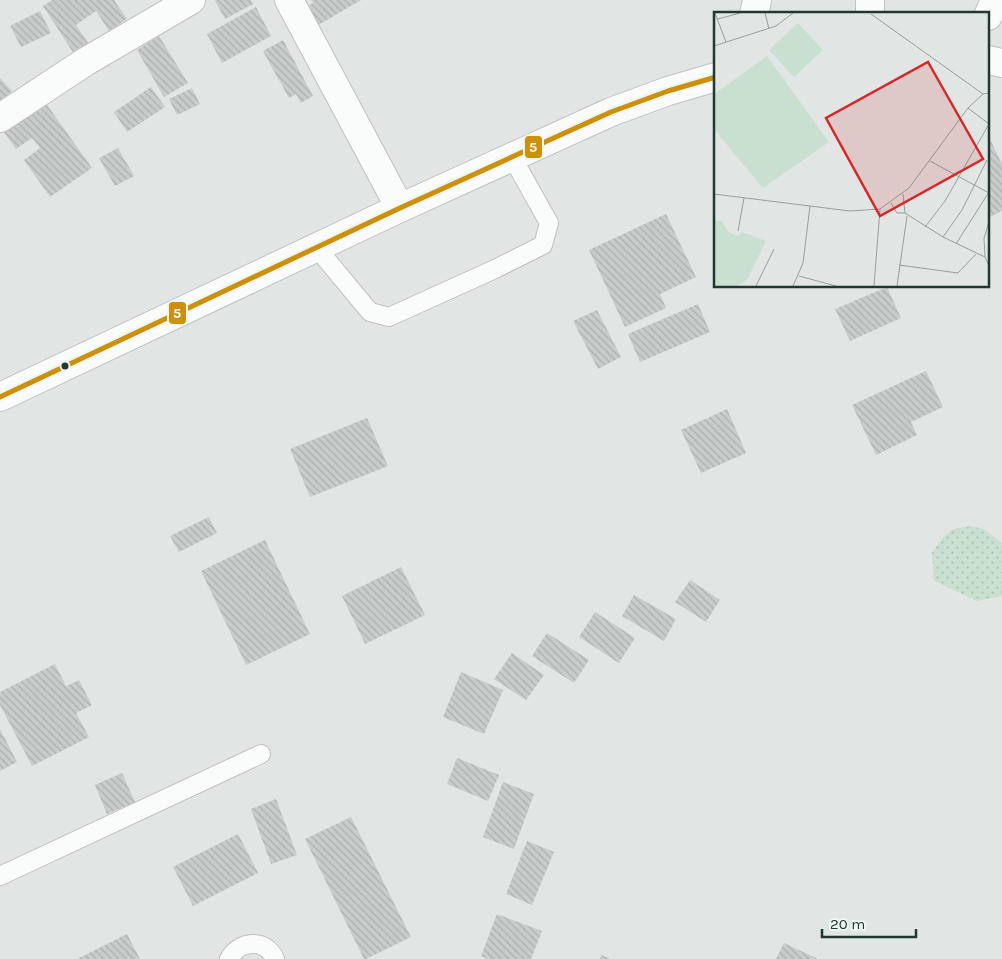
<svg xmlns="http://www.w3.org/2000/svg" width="1002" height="959" font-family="Karla,sans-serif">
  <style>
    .garden { fill: url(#garden-dots) }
    .building { fill: url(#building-back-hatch) }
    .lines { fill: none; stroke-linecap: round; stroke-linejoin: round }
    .service-casing { stroke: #bec3c1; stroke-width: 20 }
    .minor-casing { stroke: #bec3c1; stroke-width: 30 }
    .secondary-casing { stroke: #bdc4c1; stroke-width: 30 }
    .service { stroke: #fafbfb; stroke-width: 18 }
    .minor { stroke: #fafbfb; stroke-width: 28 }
    .secondary { stroke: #fafbfb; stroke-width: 28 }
    .bus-1-casing { stroke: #eef6f2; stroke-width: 9 }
    .bus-1 { stroke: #cc900a; stroke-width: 5 }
    .bus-dot { fill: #203831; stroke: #eef6f2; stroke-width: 2 }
    .inset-road { fill: none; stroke: #94a09c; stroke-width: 1 }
    .view { fill: #d62828; fill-opacity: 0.15; stroke: #d62828; stroke-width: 2.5 }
    .inset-edge { fill: none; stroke: #203831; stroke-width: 2.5 }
    .line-badge { stroke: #eef6f2; stroke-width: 2 }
    .badge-label { font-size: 14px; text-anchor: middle; font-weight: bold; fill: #fff }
  </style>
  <defs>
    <pattern id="garden-dots" width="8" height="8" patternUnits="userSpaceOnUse" patternTransform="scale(1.25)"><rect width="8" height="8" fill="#c9e0d0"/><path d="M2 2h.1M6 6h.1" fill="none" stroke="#acc1b3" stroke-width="1.8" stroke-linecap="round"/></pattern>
    <pattern id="building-back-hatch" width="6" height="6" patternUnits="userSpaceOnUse" patternTransform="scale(1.25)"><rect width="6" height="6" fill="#c8cdcb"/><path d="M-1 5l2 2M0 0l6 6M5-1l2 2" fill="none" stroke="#acb1af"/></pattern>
  </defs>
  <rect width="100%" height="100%" fill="#e1e6e4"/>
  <path class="garden" d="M 970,526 L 984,529 L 1002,543 L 1002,596 L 977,601 L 934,581 L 932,553 L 943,537 L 954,529 Z"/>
  <g class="building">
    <path d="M 52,0 L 114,0 L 127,19 L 109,31 L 96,11 L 76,25 L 89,44 L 74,54 L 43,6 Z"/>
    <path d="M 216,0 L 251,0 L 253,4 L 225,19 L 215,1 Z"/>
    <path d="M 311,0 L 361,0 L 315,27 L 303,8 L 313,3 Z"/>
    <path d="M 256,7 L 271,36 L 222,63 L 207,34 Z"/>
    <path d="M 40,11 L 51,33 L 21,47 L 10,26 Z"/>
    <path d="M 159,36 L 188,83 L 164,97 L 137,50 Z"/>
    <path d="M 283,40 L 313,96 L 301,103 L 296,94 L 289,98 L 263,51 Z"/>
    <path d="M 0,78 L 12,91 L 0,102 Z"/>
    <path d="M 151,87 L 165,107 L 127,132 L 114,112 Z"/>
    <path d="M 192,88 L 200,104 L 177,115 L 169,99 Z"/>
    <path d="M 45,102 L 92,168 L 50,197 L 24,160 L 40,148 L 32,138 L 16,149 L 3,131 Z"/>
    <path d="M 988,135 L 1002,164 L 1002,211 L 988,218 Z"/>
    <path d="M 118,148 L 134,176 L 115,186 L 99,158 Z"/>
    <path d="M 666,214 L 696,277 L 660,294 L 666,308 L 625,327 L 589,250 Z"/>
    <path d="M 887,287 L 901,318 L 850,341 L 835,309 Z"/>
    <path d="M 698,304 L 710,332 L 640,362 L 628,334 Z"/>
    <path d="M 597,310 L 621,357 L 598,369 L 573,321 Z"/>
    <path d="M 926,371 L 943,407 L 911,422 L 917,435 L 876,455 L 852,405 Z"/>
    <path d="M 727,409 L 746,453 L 701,473 L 681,430 Z"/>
    <path d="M 367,418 L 388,466 L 310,497 L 290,449 Z"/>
    <path d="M 209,517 L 217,533 L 179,552 L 170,536 Z"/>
    <path d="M 265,540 L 310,634 L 246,665 L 201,571 Z"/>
    <path d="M 401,567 L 425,615 L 365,644 L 342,596 Z"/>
    <path d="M 690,580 L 720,600 L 706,622 L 675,602 Z"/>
    <path d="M 634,595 L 676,619 L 664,641 L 622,616 Z"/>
    <path d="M 595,612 L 635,638 L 619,663 L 579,637 Z"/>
    <path d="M 547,633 L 589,660 L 574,683 L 532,656 Z"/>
    <path d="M 512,653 L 544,675 L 526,700 L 494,679 Z"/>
    <path d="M 55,664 L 66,686 L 79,680 L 92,705 L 76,713 L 89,737 L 32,766 L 0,705 L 0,692 Z"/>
    <path d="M 461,672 L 503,690 L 484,734 L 443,717 Z"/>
    <path d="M 0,729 L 17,762 L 0,771 Z"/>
    <path d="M 457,758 L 499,775 L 488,801 L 447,784 Z"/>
    <path d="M 122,773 L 135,802 L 107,814 L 95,785 Z"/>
    <path d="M 503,782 L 534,794 L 514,849 L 483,837 Z"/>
    <path d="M 276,799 L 297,855 L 271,864 L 251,809 Z"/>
    <path d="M 351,817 L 411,937 L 366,959 L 364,959 L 305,839 Z"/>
    <path d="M 238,834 L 258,873 L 193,906 L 173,867 Z"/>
    <path d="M 527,841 L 554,852 L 532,905 L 506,894 Z"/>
    <path d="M 497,914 L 542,931 L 531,959 L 488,959 L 481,956 Z"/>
    <path d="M 127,934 L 140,959 L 77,959 Z"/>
    <path d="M 784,943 L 818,959 L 776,959 Z"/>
    <path d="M 601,955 L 611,959 L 600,959 Z"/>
  </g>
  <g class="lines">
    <defs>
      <g id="service">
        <path d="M 316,247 L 370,312 L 389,317 L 495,269 L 543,245 L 549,223 L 512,157"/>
        <path d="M 0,876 L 261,754"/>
        <path d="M 229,959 C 239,940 266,938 275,959"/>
      </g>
      <g id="minor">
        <path d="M 289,0 L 400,208"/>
        <path d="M 754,14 L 757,0"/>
        <path d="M 870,14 L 870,0"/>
        <path d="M 988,16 L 995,0"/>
        <path d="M 0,118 L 85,62 L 191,0"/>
      </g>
      <g id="secondary">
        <path d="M 988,60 L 1002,63"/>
        <path d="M 0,397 L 400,208 L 611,112 L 668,91 L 716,77"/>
      </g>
    </defs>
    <use href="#service" class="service-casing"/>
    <use href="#minor" class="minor-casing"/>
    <use href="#secondary" class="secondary-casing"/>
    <use href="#service" class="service"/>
    <use href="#minor" class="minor"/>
    <use href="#secondary" class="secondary"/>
    <defs>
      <path id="bus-1" d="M 0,397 L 400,208 L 611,112 L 668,91 L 716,77"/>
    </defs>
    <use href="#bus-1" class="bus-1-casing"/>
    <use href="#bus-1" class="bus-1"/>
  </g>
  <circle class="bus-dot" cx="65" cy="366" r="4.5"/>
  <g transform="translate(714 12)">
    <rect width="275" height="275" fill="#e1e6e4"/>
    <path d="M 84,11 L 109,38 L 80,65 L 55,38 ZM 53,44 L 115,130 L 49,176 L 0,117 L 0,82 Z" fill="#c9e0d0"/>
    <path d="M 0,209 L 8,209 L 14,220 L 24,224 L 28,220 L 52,229 L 33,268 L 22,274 L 0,274 Z" fill="#c9e0d0"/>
    <path class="inset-road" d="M 1,1 L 12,30M 51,1 L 55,17M 157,2 L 269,82M 4,7 L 26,1M 0,34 L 62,14 L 79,1M 254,96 L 275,112M 216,149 L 275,181M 0,182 L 136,199 L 166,197 L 195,176 L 254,96 L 269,82 L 275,81M 177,191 L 183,201 L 191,201 L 189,182M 191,201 L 229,225 L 271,245M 275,210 L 270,226 L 271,245 L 275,254M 211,215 L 231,189 L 275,112M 24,219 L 30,186M 229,225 L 248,198 L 273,148M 242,232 L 275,180M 185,253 L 244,261 L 262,242M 85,264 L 122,274M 42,274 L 60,237M 79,274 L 89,251 L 96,194M 160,274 L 166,197M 183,274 L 193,204"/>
    <path class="view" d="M 214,50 L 269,147 L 166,204 L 112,106 Z"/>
    <rect width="275" height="275" class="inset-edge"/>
  </g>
  <g class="line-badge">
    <rect x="524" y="135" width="19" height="24" rx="5" fill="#cc900a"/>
    <rect x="168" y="301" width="19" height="24" rx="5" fill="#cc900a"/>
  </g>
  <g class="badge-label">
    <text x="533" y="152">5</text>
    <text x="177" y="318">5</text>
  </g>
  <path d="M822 929v8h94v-8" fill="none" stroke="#203831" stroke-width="2.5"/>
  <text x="830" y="929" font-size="15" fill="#203831" stroke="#eef6f2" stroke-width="4" paint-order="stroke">20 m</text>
</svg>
